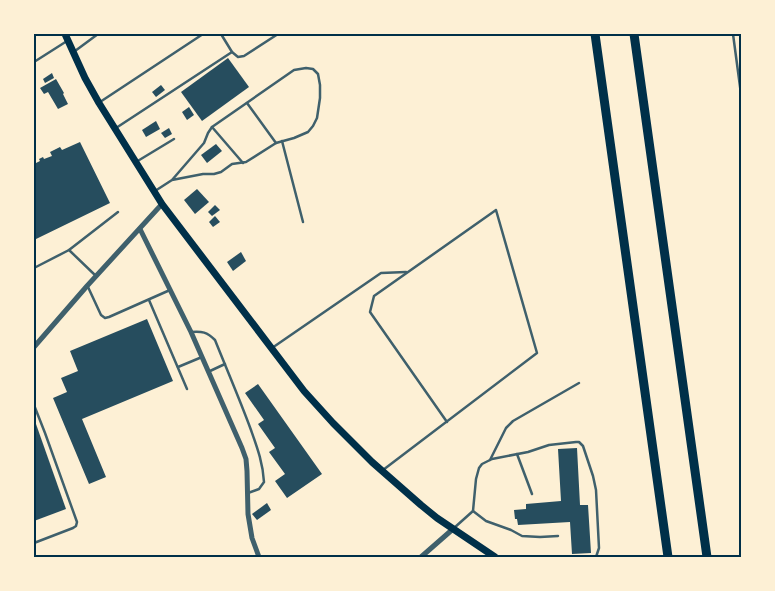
<svg xmlns="http://www.w3.org/2000/svg" width="775" height="591" font-family="Quicksand,sans-serif">
  <style>
    .building { fill: #264d5e }
    .lines { fill: none; stroke-linecap: round; stroke-linejoin: round }
    .service { stroke: #3f606c; stroke-width: 2.5 }
    .minor { stroke: #3f606c; stroke-width: 5 }
    .secondary { stroke: #003049; stroke-width: 7 }
    .motorway { stroke: #003049; stroke-width: 9 }
    .neatline { fill: none; stroke: #003049; stroke-width: 2 }
  </style>
  <rect width="100%" height="100%" fill="#fdf0d5"/>
  <g class="building">
    <path d="M 228,58 L 249,87 L 202,121 L 181,92 Z"/>
    <path d="M 52,73 L 54,78 L 45,83 L 43,79 Z"/>
    <path d="M 56,79 L 64,93 L 63,94 L 68,104 L 58,109 L 48,92 L 44,94 L 40,88 Z"/>
    <path d="M 161,85 L 165,90 L 156,97 L 152,92 Z"/>
    <path d="M 189,107 L 194,115 L 187,120 L 182,112 Z"/>
    <path d="M 156,121 L 160,129 L 146,137 L 142,130 Z"/>
    <path d="M 169,128 L 172,134 L 165,138 L 161,133 Z"/>
    <path d="M 80,142 L 110,203 L 34,240 L 34,164 L 40,161 L 39,159 L 43,157 L 44,159 L 52,156 L 50,152 L 60,147 L 62,150 Z"/>
    <path d="M 216,144 L 222,151 L 207,163 L 201,155 Z"/>
    <path d="M 197,189 L 209,202 L 195,214 L 184,200 Z"/>
    <path d="M 215,205 L 220,210 L 212,216 L 208,212 Z"/>
    <path d="M 215,216 L 220,222 L 213,227 L 209,222 Z"/>
    <path d="M 241,252 L 246,261 L 233,271 L 227,262 Z"/>
    <path d="M 147,319 L 173,381 L 82,419 L 106,477 L 89,484 L 53,398 L 67,392 L 61,378 L 78,371 L 70,351 Z"/>
    <path d="M 258,384 L 322,474 L 287,498 L 275,481 L 285,474 L 269,452 L 275,448 L 258,424 L 264,420 L 245,393 Z"/>
    <path d="M 36,424 L 66,509 L 34,521 L 34,425 Z"/>
    <path d="M 577,448 L 580,505 L 588,505 L 591,553 L 572,554 L 570,522 L 518,525 L 517,519 L 515,519 L 514,510 L 526,509 L 526,504 L 561,501 L 558,449 Z"/>
    <path d="M 267,503 L 271,510 L 257,520 L 252,514 Z"/>
  </g>
  <g class="lines">
    <g class="service">
      <path d="M 221,34 L 232,52 L 238,57 L 244,56 L 278,34"/>
      <path d="M 733,34 L 741,94"/>
      <path d="M 75,51 L 98,34"/>
      <path d="M 34,62 L 67,41"/>
      <path d="M 100,102 L 203,34"/>
      <path d="M 247,103 L 276,143"/>
      <path d="M 212,127 L 243,163"/>
      <path d="M 116,128 L 232,52"/>
      <path d="M 282,141 L 303,222"/>
      <path d="M 136,162 L 174,139"/>
      <path d="M 155,191 L 172,180 L 203,174 L 214,174 L 221,172 L 232,164 L 246,162 L 276,143 L 294,138 L 308,132 L 313,126 L 317,118 L 320,98 L 320,85 L 318,74 L 313,69 L 306,68 L 294,70 L 212,127 L 208,133 L 204,143 L 172,180"/>
      <path d="M 69,250 L 118,212"/>
      <path d="M 34,268 L 69,250 L 96,276"/>
      <path d="M 88,287 L 101,315 L 105,318 L 109,317 L 170,290"/>
      <path d="M 149,300 L 187,389"/>
      <path d="M 191,332 C 202,331 207,332 215,340 C 227,370 240,400 251,430 C 257,447 263,463 264,482 L 259,489 L 248,493"/>
      <path d="M 272,348 L 381,273 L 406,272"/>
      <path d="M 178,367 L 202,357"/>
      <path d="M 210,371 L 225,364"/>
      <path d="M 34,405 L 45,433 L 77,522 L 76,526 L 73,528 L 34,543"/>
      <path d="M 517,454 L 532,494"/>
      <path d="M 490,460 L 506,428 L 513,421 L 579,383"/>
      <path d="M 383,470 L 537,353 L 496,210 L 374,296 L 370,312 L 447,422"/>
      <path d="M 473,511 L 486,521 L 511,530 L 522,536 L 540,537 L 558,536"/>
      <path d="M 454,528 L 473,511 L 476,479 L 479,468 L 482,464 L 492,459 L 528,452 L 549,445 L 576,442 L 579,442 L 583,446 L 593,476 L 596,490 L 599,548 L 596,557"/>
    </g>
    <g class="minor">
      <path d="M 140,229 L 191,332 L 242,448 L 246,459 L 247,471 L 248,514 L 252,538 L 259,557"/>
      <path d="M 34,347 L 87,286 L 162,204"/>
      <path d="M 421,557 L 453,529"/>
    </g>
    <path class="secondary" d="M 65,34 L 85,78 L 99,103 L 162,204 L 304,391 L 333,423 L 372,462 L 421,505 L 437,518 L 495,557"/>
    <g class="motorway">
      <path d="M 595,34 L 668,557"/>
      <path d="M 634,34 L 707,557"/>
    </g>
  </g>
  <rect width="775" height="591" fill="none" stroke="#fdf0d5" stroke-width="70"/>
  <rect x="35" y="35" width="705" height="521" class="neatline"/>
</svg>
